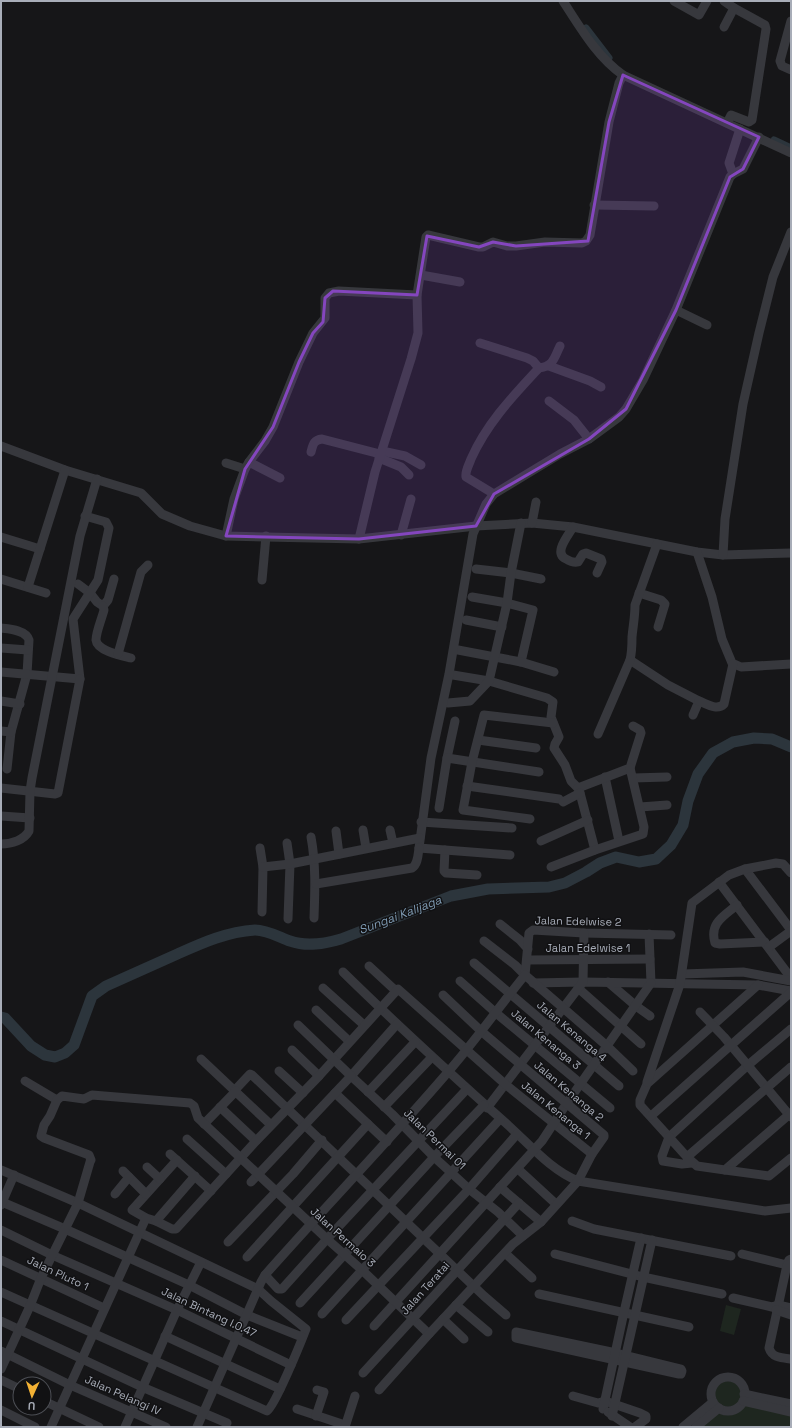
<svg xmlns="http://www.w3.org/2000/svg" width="792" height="1428" font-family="'Space Grotesk',sans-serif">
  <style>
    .green { fill: #1e261f }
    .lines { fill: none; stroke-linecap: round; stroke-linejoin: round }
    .canal { stroke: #2c353c; stroke-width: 7 }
    .river { stroke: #2c353c; stroke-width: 11 }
    .minor { stroke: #37383d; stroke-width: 9 }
    .marked { fill: #8446be; fill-opacity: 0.2; stroke: #8446be; stroke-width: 3; stroke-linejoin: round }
    .labels { text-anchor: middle; stroke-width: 3; stroke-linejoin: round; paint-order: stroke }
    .street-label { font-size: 11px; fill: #a8adb8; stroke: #111113 }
    .water-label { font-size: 12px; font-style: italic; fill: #7f9bb3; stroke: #111113 }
  </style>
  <rect width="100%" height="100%" fill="#161618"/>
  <g class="green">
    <path d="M 726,1305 L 741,1309 L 734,1335 L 720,1331 Z"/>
    <circle cx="728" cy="1394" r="13"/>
    <path d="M 746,1405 L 791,1415 L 791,1427 L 702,1427 L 720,1412 C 730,1416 739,1414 746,1405 Z"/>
  </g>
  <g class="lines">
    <g class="canal">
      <path d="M 586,28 L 609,58"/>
      <path d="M 774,140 L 791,148"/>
    </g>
    <path class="river" d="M 1,1017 L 5,1018 L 31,1046 L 45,1055 L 55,1057 L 65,1053 L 74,1045 L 92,996 L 106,986 C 128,976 151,966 173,956 C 200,944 225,932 255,930 C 267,930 279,937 290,941 C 307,947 324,944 341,939 L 451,896 L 488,889 L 549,887 L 565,883 L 586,872 L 600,863 L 616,857 L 639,862 L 656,859 L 671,845 L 683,825 L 688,801 L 698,774 L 713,753 L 733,742 L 754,738 L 772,739 L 791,747"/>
    <g class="minor">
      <path d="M 563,1 C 580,27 597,57 623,75 L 791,153"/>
      <path d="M 674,1 L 699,15 L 707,1"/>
      <path d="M 724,1 L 734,8 L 765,25 L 766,29 L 752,120 L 749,122 L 731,115 L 727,123"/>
      <path d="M 791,21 L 780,61 L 782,66 L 791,70"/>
      <path d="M 724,27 L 734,8"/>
      <path d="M 733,174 L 729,163 L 740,129"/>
      <path d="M 594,205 L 654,206"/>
      <path d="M 421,275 L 460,282"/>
      <path d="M 676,310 L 707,325"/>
      <path d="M 480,343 L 527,358 L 533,361 L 539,368"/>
      <path d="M 549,366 L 590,381 L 601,387"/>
      <path d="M 549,401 L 574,420 L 589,439"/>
      <path d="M 1,446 L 65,470 L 141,493 L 162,514 L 190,526 L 226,536 L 359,539 L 476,526 L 532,523 L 573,527 L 697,552 L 723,555 L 791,553"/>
      <path d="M 382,451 L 405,456 L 421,465"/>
      <path d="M 311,452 C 313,445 313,440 322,439 L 380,454"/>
      <path d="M 379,458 L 401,467 L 409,475"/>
      <path d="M 249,462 L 280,478"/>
      <path d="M 226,463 L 245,469"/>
      <path d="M 494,494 L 466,477 C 465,471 469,465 471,459 C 487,423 513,396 539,368 C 554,366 554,358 560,346"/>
      <path d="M 532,523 L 536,502"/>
      <path d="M 573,527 C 568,536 553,553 566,559 C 571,562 574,563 578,562 L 583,554 L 586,553 L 601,559 L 602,562 L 597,573"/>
      <path d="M 401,535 L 411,499"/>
      <path d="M 226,536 L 234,499 L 245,469 L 249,462 L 265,441 L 273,427 L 299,362 L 313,333 L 325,318 L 325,298 L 329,293 L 339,291 L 417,295"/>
      <path d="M 1,537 L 40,549"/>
      <path d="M 359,539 L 375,472 L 411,359 L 418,333 L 417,295 L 426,237 L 428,235 L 479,247 L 483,247 L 493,242 L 507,246 L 516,246 L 545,242 L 582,243 L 586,241 L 590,235 L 609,122 L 619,83 L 623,75"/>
      <path d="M 697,552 L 712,597 L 722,639 L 732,663 L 741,667 L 791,664"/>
      <path d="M 723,555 L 725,519 L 743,404 L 759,333 L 773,277 L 791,232"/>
      <path d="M 476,569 L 511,573 L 541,579"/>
      <path d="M 1,579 L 46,593"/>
      <path d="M 262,580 L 266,536"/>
      <path d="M 78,584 L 90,593 L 97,602 L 103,606 L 108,600 L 114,579"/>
      <path d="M 28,587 L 65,470"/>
      <path d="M 639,593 L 661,600 L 665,604 L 658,627"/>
      <path d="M 472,597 L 507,603 L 533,610 L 521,662"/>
      <path d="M 103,606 L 104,610 C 102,618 96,632 96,640 C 97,651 123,656 131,658"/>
      <path d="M 466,620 L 502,627"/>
      <path d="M 1,628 C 10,629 26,630 29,640 L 27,674 L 11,732 L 7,769"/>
      <path d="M 1,648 L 28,650"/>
      <path d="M 458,650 L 521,662 L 554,672"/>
      <path d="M 118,654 L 141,572 L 148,565"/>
      <path d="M 630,660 L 668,685 L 699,701 L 693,715"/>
      <path d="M 1,672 L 80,679 L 73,619 L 98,580 L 109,528 L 106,522 L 85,516"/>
      <path d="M 453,675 L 489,681 L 547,698 L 553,702 L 551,717 L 559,737 L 555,744 L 554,748 L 565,765 L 571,781 L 578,788 L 580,793 L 595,850"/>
      <path d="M 1,701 L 20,704"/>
      <path d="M 699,701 C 707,704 717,711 724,704 L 733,664"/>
      <path d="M 448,703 L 470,701 L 489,681 L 507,603 L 511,573 L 521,523"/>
      <path d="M 1,731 L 11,732"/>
      <path d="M 598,734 L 630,660 C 632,652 632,645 632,637 C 633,626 635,617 635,605 L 657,544"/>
      <path d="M 478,740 L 536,748"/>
      <path d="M 447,758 L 455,721"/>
      <path d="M 605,777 L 619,841"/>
      <path d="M 633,778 L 667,777"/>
      <path d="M 467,786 L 559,799"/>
      <path d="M 1,788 L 55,794 L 58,793 L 80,679"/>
      <path d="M 578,788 L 630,768 L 641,733 L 640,730 L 633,726"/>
      <path d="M 563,802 L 580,793"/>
      <path d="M 640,807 L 667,805"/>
      <path d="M 439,808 L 447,758 L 539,772"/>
      <path d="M 1,816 L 30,818"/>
      <path d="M 530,819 L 463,810 L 472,762 L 484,715 L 553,723"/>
      <path d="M 421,822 L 512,828"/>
      <path d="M 363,830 L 366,848"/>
      <path d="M 390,830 L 393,843"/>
      <path d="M 336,831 L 339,854"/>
      <path d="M 311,837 C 316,864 315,891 314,918"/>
      <path d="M 541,841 L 588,820"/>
      <path d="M 287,843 L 290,864 L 288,919"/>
      <path d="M 1,844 C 12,844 24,840 29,831 L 30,791 L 32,778 L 80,536 L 97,479"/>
      <path d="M 260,848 L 263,867 L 262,912"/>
      <path d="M 445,850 L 444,871 L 446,873 L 477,875"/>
      <path d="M 510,855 L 419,848 L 431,758 L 449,674 L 473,534 L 486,504 L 494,494 L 560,454 L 589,439 L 619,417 L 626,409 L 643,380 L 676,310 L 730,177 L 733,174 L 743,169 L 759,137"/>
      <path d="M 263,867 L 290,864 L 420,838"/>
      <path d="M 551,867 L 595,850 L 643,834 L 644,827 L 630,768"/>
      <path d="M 745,869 L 791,930"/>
      <path d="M 719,882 L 791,978"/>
      <path d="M 316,884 L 412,868 C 418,864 418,855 419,848"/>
      <path d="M 737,905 C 724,916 709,923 715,943 L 720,944 L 765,942"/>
      <path d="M 500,924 L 520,940 L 528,949"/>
      <path d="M 649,934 L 651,983"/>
      <path d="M 484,941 L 515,965 L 525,975"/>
      <path d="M 769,947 L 791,931"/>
      <path d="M 527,960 L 650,959"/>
      <path d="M 474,963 L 619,1086"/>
      <path d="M 369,966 L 396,991"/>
      <path d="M 343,972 C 397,1025 453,1076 509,1126 C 531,1146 551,1170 578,1181 L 765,1211 L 791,1208"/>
      <path d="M 682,974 L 743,972 L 791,981"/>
      <path d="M 525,975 L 529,933 L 533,930 L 584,933 L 671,935"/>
      <path d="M 460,981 L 496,1013 L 610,1108"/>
      <path d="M 608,982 L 636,1006 L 650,1016"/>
      <path d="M 533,983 L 583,982 L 758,985 L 791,991"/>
      <path d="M 758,985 L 647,1084 L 640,1100 L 640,1105 L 669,1137 L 747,1066 L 791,1029"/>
      <path d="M 323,988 L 364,1025"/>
      <path d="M 578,988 L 641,1044"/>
      <path d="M 316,1010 L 349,1041"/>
      <path d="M 700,1012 L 724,1037 L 791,1117"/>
      <path d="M 397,1024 L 351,1076 L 392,1114 L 434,1157 L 469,1189 L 498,1212 L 523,1236"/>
      <path d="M 292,1050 L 319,1076"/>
      <path d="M 201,1059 L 271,1125"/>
      <path d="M 279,1071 L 303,1093"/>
      <path d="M 25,1081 L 57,1100"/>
      <path d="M 647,1082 L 680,984 L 692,903 L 729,875 L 745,869 L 776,863 L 783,864 L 791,873"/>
      <path d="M 235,1090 L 250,1074 L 252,1075 L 484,1296 L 506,1315"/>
      <path d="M 368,1092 L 415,1042"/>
      <path d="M 335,1093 L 387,1142"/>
      <path d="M 220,1107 L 256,1141"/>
      <path d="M 384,1107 L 432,1057"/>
      <path d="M 487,1108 L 583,982 L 584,933"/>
      <path d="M 651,1116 L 791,992"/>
      <path d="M 204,1124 L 236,1091"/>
      <path d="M 187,1139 L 226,1174"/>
      <path d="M 170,1154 L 211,1191"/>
      <path d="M 689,1159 L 697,1166 L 725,1170 L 791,1113"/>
      <path d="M 177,1160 L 132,1210 L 146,1218 L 156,1221 L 172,1229 L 176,1229 L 256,1141 L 319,1076 L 398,989 L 505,1084 L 592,1154"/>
      <path d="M 692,1163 L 682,1164 L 663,1161 L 662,1156 L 669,1137 L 687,1157 L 791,1067"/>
      <path d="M 147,1167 L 160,1179"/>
      <path d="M 518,1169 L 556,1204"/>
      <path d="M 1,1170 L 78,1203 L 258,1289 L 271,1301 L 306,1329 C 301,1342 275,1406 267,1411 L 1,1292"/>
      <path d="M 725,1170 L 769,1176 L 791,1158"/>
      <path d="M 123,1171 L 146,1194"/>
      <path d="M 251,1182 L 351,1076 L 298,1025"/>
      <path d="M 500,1187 L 541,1222"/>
      <path d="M 115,1194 L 129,1177"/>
      <path d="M 2,1202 L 65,1229 L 189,1285 L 247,1315 L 302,1337"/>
      <path d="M 1,1205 L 14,1175"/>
      <path d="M 156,1221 L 195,1176"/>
      <path d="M 572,1221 L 594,1229 L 731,1256"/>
      <path d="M 1,1230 L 52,1255 L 177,1310 L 291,1365"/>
      <path d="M 228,1242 L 293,1174 L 322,1140"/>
      <path d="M 505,1253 L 532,1278"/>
      <path d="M 555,1254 L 643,1277 L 722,1294"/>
      <path d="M 742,1254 L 787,1265 L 789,1260 L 791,1259"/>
      <path d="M 247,1257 L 368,1124"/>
      <path d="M 1,1260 L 104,1308"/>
      <path d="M 791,1266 L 787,1265 L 769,1348 C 772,1358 782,1358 791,1359"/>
      <path d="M 265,1275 L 278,1289 L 282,1289 L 327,1239 L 467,1089"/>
      <path d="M 539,1294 L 689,1327"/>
      <path d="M 733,1298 L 772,1307 L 778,1305 L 791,1308"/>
      <path d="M 300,1303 L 434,1157 L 484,1105"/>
      <path d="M 456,1305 L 488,1332"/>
      <path d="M 776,1310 L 791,1315"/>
      <path d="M 322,1314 L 500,1119"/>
      <path d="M 443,1319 L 464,1339"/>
      <path d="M 346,1320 L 469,1189 L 517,1134"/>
      <path d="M 1,1321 L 142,1387 L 227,1423"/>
      <path d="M 374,1326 L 542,1141 L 567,1103 L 651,983"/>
      <path d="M 516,1332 L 616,1353 L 681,1369 L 682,1371 L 681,1374 L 679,1374 L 516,1338 Z"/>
      <path d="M 165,1336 L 280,1389"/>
      <path d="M 1,1351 L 70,1385 L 166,1427"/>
      <path d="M 1,1369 L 30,1306 L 41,1278 L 78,1203 L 90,1162 L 91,1160 L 89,1155 L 44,1138 L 41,1136 L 44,1125 L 50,1116 L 57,1100 L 62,1096 L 84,1099 L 92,1095 L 190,1103 L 194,1106 L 198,1118 L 327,1239 L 362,1270 L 429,1334"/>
      <path d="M 363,1373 L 519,1203"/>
      <circle cx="728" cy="1394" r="17"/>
      <path d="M 1,1380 L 20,1389"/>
      <path d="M 379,1390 L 429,1334 L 513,1244 L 541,1222 L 578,1181 L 592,1154 L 604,1137 L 604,1135 L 481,1031 L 443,995"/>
      <path d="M 744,1394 L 791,1404"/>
      <path d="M 573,1396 L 598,1403 L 605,1401 L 640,1413 L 646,1416 L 646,1419 L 635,1427"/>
      <path d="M 44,1401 L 99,1427"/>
      <path d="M 743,1401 L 791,1412"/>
      <path d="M 297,1409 L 345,1425"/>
      <path d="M 603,1409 L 624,1312 L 641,1238"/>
      <path d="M 1,1410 L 35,1427"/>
      <path d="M 608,1412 L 630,1427"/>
      <path d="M 316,1416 L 324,1392 L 317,1390"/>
      <path d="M 612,1416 L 652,1240"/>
      <path d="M 51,1427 L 146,1218"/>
      <path d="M 125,1427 L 177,1310 L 201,1262"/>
      <path d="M 197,1427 L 261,1282 L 265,1275 C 325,1207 389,1141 448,1072 C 475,1041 499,1007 525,975 L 607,1046 L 633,1071"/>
      <path d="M 345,1427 L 355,1396"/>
      <path d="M 683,1427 L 713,1402"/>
      <path d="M 696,1427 L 719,1408"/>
    </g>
  </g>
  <path class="marked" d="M 623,75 L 759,137 L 743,169 L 730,177 L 676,310 L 626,409 L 589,439 L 494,494 L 476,526 L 359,539 L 226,536 L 245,469 L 273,427 L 299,362 L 313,333 L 323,322 L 325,298 L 333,291 L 417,295 L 427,236 L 479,247 L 493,242 L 516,246 L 588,241 L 609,122 Z"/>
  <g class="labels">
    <g class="street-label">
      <text transform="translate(578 921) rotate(1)" y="4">Jalan Edelwise 2</text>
      <text x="588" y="952">Jalan Edelwise 1</text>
      <text transform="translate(572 1031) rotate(40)" y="4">Jalan Kenanga 4</text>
      <text transform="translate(546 1039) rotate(40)" y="4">Jalan Kenanga 3</text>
      <text transform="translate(569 1091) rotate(40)" y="4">Jalan Kenanga 2</text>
      <text transform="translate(556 1110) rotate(39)" y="4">Jalan Kenanga 1</text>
      <text transform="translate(435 1139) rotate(44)" y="4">Jalan Permai 01</text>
      <text transform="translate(343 1237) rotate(42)" y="4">Jalan Permaio 3</text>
      <text transform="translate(58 1273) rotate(25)" y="4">Jalan Pluto 1</text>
      <text transform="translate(425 1288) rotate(-48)" y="4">Jalan Teratai</text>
      <text transform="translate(209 1312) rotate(25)" y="4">Jalan Bintang I.0.47</text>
      <text transform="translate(123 1395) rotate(24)" y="4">Jalan Pelangi IV</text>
    </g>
    <g class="water-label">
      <text transform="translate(400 915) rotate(-21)" y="4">Sungai Kalijaga</text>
    </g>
  </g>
  <rect width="792" height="1428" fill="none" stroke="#a8adb8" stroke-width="4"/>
  <g transform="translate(32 1396) rotate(183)"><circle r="19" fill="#111113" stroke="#4d4f55"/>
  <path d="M0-3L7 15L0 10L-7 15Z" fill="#f2b134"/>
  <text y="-6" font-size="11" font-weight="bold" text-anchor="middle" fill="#a8adb8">U</text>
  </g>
</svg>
